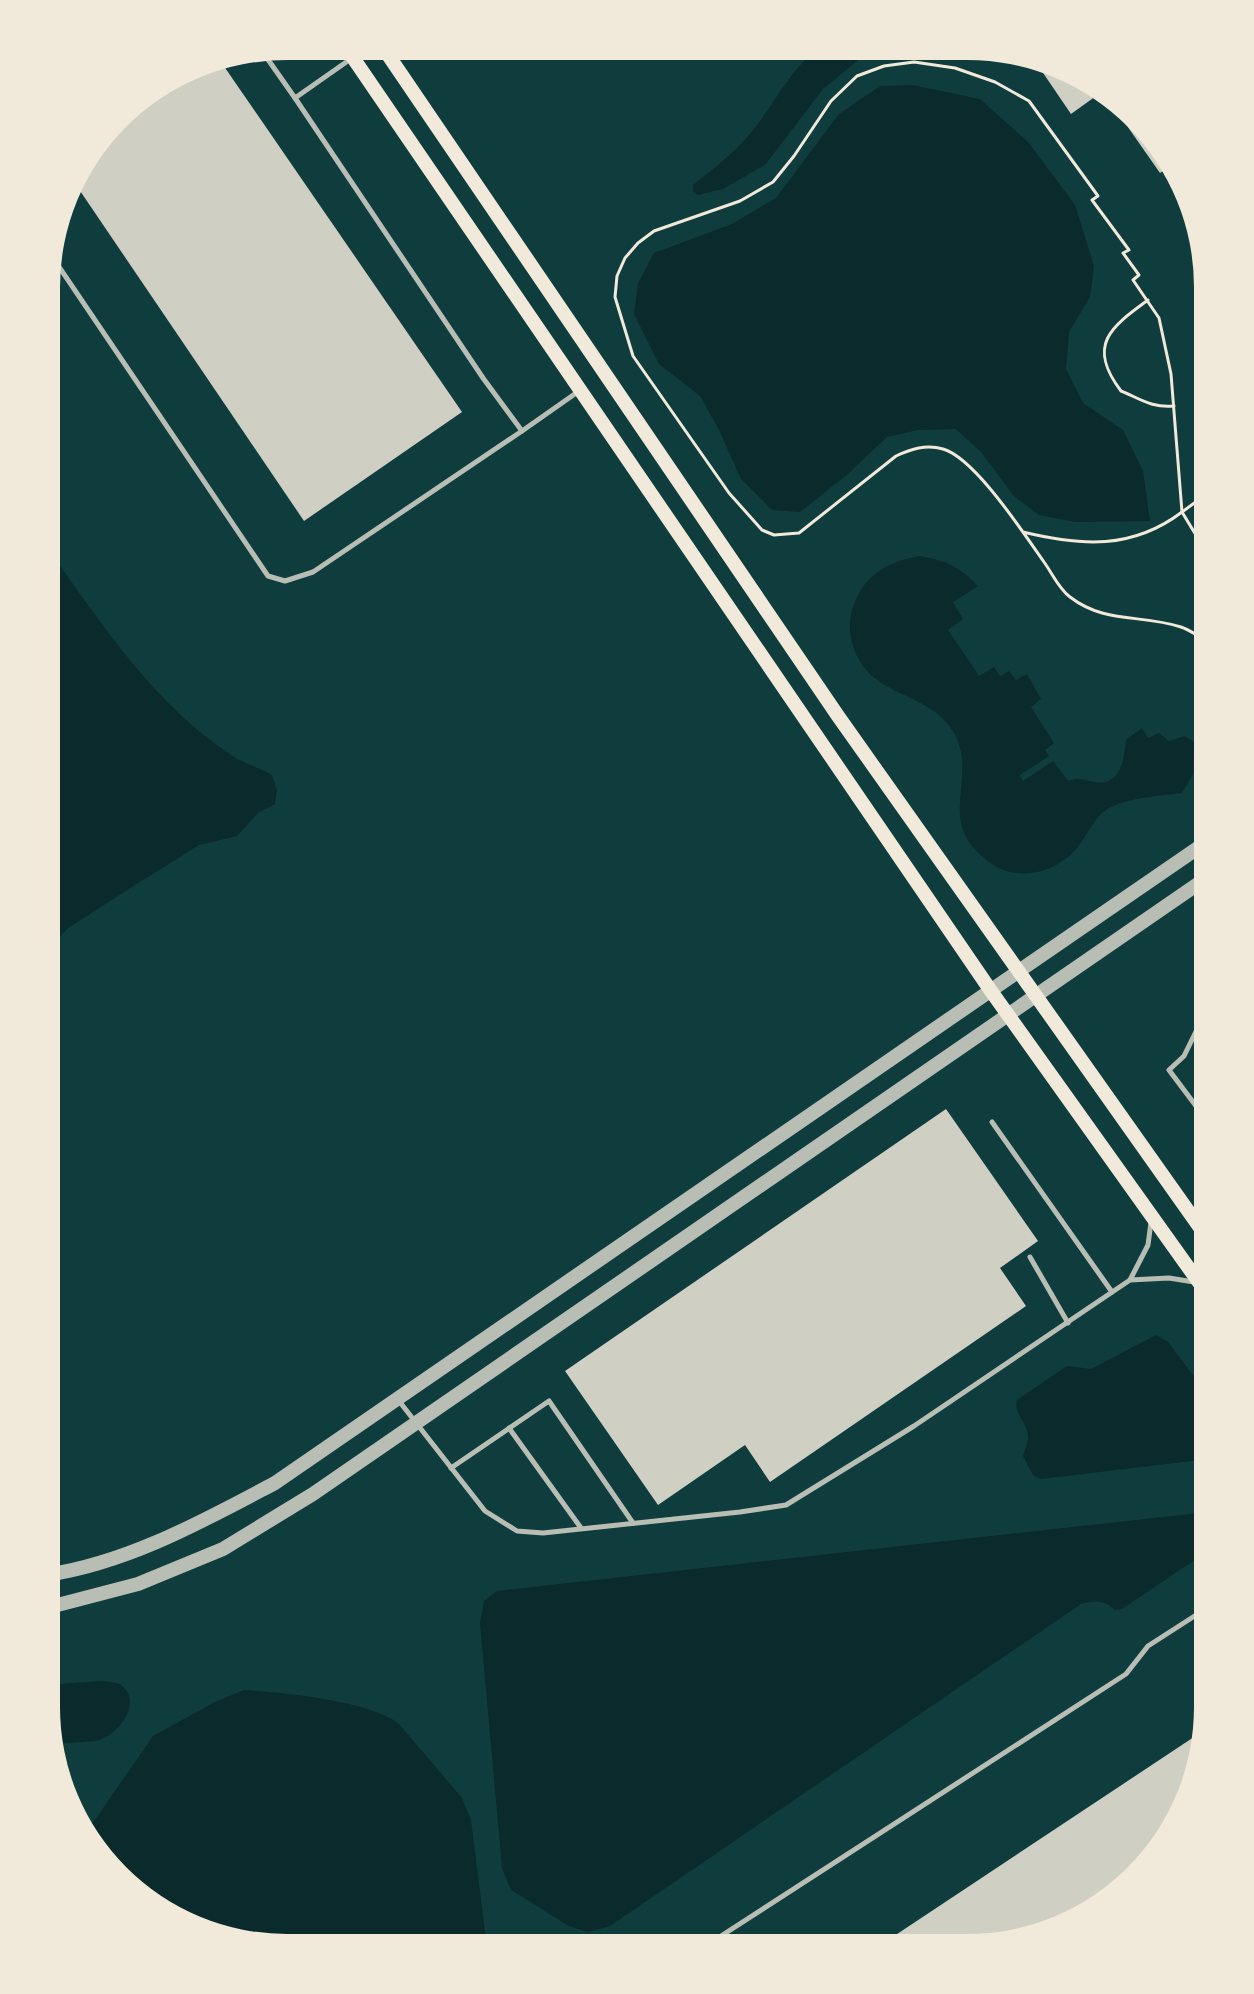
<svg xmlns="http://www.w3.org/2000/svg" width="1254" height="1994" font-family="'Space Grotesk',sans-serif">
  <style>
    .water { fill: #0a2a2b }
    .building { fill: #cfcfc3 }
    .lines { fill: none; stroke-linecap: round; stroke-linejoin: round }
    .path { stroke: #f1e9da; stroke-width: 3 }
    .service { stroke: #b8beb3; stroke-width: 5 }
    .tertiary { stroke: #b8beb3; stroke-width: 14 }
    .secondary { stroke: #f1e9da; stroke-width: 14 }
  </style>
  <rect width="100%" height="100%" fill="#0f3d3e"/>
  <g class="water">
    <path d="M 819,48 L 873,48 L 823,89 L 765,165 L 723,189 L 698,195 L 693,191 L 693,185 C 713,169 733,154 749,135 C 774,106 788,71 819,48 Z"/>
    <path d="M 912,85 L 980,99 L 1028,142 L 1075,205 L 1094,266 L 1090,297 L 1069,332 L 1066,369 L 1083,403 L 1123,430 L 1143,471 L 1150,521 L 1075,522 L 1039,515 L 1014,496 L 981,452 L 956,429 L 918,430 L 887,437 L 848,474 L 800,512 L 772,510 L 741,479 L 719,430 L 700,396 L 659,364 L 634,314 L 638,283 L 654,253 L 732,224 L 776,198 L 839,114 L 880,86 Z"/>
    <path d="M 48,549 C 101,623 155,706 233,756 C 245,764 260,768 272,775 L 277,790 L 275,804 L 258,813 L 237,836 L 199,845 L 132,887 L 68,928 L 47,951 Z"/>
    <path d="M 920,556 C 945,560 960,567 978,586 L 953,602 L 963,619 L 948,630 L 979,676 L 994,667 L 1000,676 L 1009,671 L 1016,680 L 1027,674 L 1041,699 L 1031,707 L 1054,743 L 1045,750 L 1049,756 L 1020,775 L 1023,781 L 1053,761 L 1068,781 C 1079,777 1083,780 1094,782 C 1121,787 1124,759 1126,740 L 1142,728 L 1148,738 L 1159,733 L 1169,741 L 1184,736 L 1194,742 L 1193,774 L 1182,793 C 1159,796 1132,797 1111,807 C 1096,814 1089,832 1080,844 C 1066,864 1040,876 1016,873 C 1005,872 993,866 984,858 C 938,820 975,783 957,739 C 935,687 864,703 851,638 C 848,624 851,610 857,597 C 870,571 892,561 920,556 Z"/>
    <path d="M 1156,1335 L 1168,1342 L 1208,1395 L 1208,1459 L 1041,1479 L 1033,1475 L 1023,1456 C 1025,1450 1028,1443 1028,1437 C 1028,1422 1013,1415 1017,1400 L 1067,1366 L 1091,1369 Z"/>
    <path d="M 1208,1512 L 1208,1551 L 1122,1609 L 1115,1610 C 1104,1600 1095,1600 1081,1604 L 610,1926 L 588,1932 L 569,1926 L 511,1890 L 502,1868 L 480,1623 L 484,1601 L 497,1591 Z"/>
    <path d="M 102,1681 C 108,1682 116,1682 121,1685 C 144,1702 118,1735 99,1740 C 85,1743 68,1742 53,1744 L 46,1707 L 46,1685 Z"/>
    <path d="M 244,1690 C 281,1692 372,1701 399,1724 L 462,1798 L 471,1820 L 487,1947 L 256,1946 L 141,1899 L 88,1830 L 153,1736 L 215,1702 Z"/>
  </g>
  <g class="building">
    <path d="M 219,59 L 462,412 L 304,521 L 72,179 L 128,106 L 195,64 Z"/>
    <path d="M 1037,64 L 1103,91 L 1071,114 Z"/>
    <path d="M 1122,106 L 1168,167 L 1160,173 L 1116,110 Z"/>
    <path d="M 946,1109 L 1038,1241 L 1000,1268 L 1026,1306 L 770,1482 L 745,1445 L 658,1505 L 565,1371 Z"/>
    <path d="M 1206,1729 L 1195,1785 L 1159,1853 L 1059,1930 L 968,1948 L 876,1948 Z"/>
  </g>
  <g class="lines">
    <g class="path">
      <path d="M 1148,300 C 1111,327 1086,345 1121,391 C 1141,399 1151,408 1174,406"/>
      <path d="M 1023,532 C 1081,546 1132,550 1182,512 L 1171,374 L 1159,318 L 1133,280 L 1139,275 L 1123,253 L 1129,250 L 1092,200 L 1098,196 L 1029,101 L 995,82 L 955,68 L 914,62 L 884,66 L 857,76 L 831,101 L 794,156 L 773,182 L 740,201 L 654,231 L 638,243 L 625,258 L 617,276 L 615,297 L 633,356 L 729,493 L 762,530 L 774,535 L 799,533 L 896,456 C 911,449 926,444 943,449 C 975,458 1024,534 1044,562 C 1052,573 1059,589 1070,597 C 1105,624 1141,614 1181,627 C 1190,630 1199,637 1208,641"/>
      <path d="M 1208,555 L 1182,512 L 1208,493"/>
    </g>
    <g class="service">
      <path d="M 262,51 L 295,98 L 352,58"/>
      <path d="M 295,98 L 483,378 L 522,431 L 579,391"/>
      <path d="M 49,252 L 268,576 L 285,581 L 313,572 L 522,431"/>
      <path d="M 992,1122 L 1112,1292"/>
      <path d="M 1208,1122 L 1169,1070 L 1184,1056 L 1208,1007"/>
      <path d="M 1151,1222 L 1148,1245 L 1130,1280 L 1169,1278 L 1194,1282"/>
      <path d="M 1030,1257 L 1068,1323"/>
      <path d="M 399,1401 L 485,1511 L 517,1531 L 543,1533 L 740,1512 L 786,1505 L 914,1426 L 1130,1280"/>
      <path d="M 509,1428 L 581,1528"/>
      <path d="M 451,1468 L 549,1401 L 633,1523"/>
      <path d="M 704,1947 L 1126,1674 L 1148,1646 L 1207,1608"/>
    </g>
    <g class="tertiary">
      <path d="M 46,1575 C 128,1563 203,1521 275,1483 L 1208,841"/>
      <path d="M 46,1608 L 138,1584 L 223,1549 L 313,1494 L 1208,877"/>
    </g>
    <g class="secondary">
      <path d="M 345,46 L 991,991 L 1208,1295"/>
      <path d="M 382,46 L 838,716 L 1208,1239"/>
    </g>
  </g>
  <path d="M0 0H1254V1994H0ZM287 60H967A227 227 0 0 1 1194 287V1707A227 227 0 0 1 967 1934H287A227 227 0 0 1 60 1707V287A227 227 0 0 1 287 60Z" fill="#f1e9da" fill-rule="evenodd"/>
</svg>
